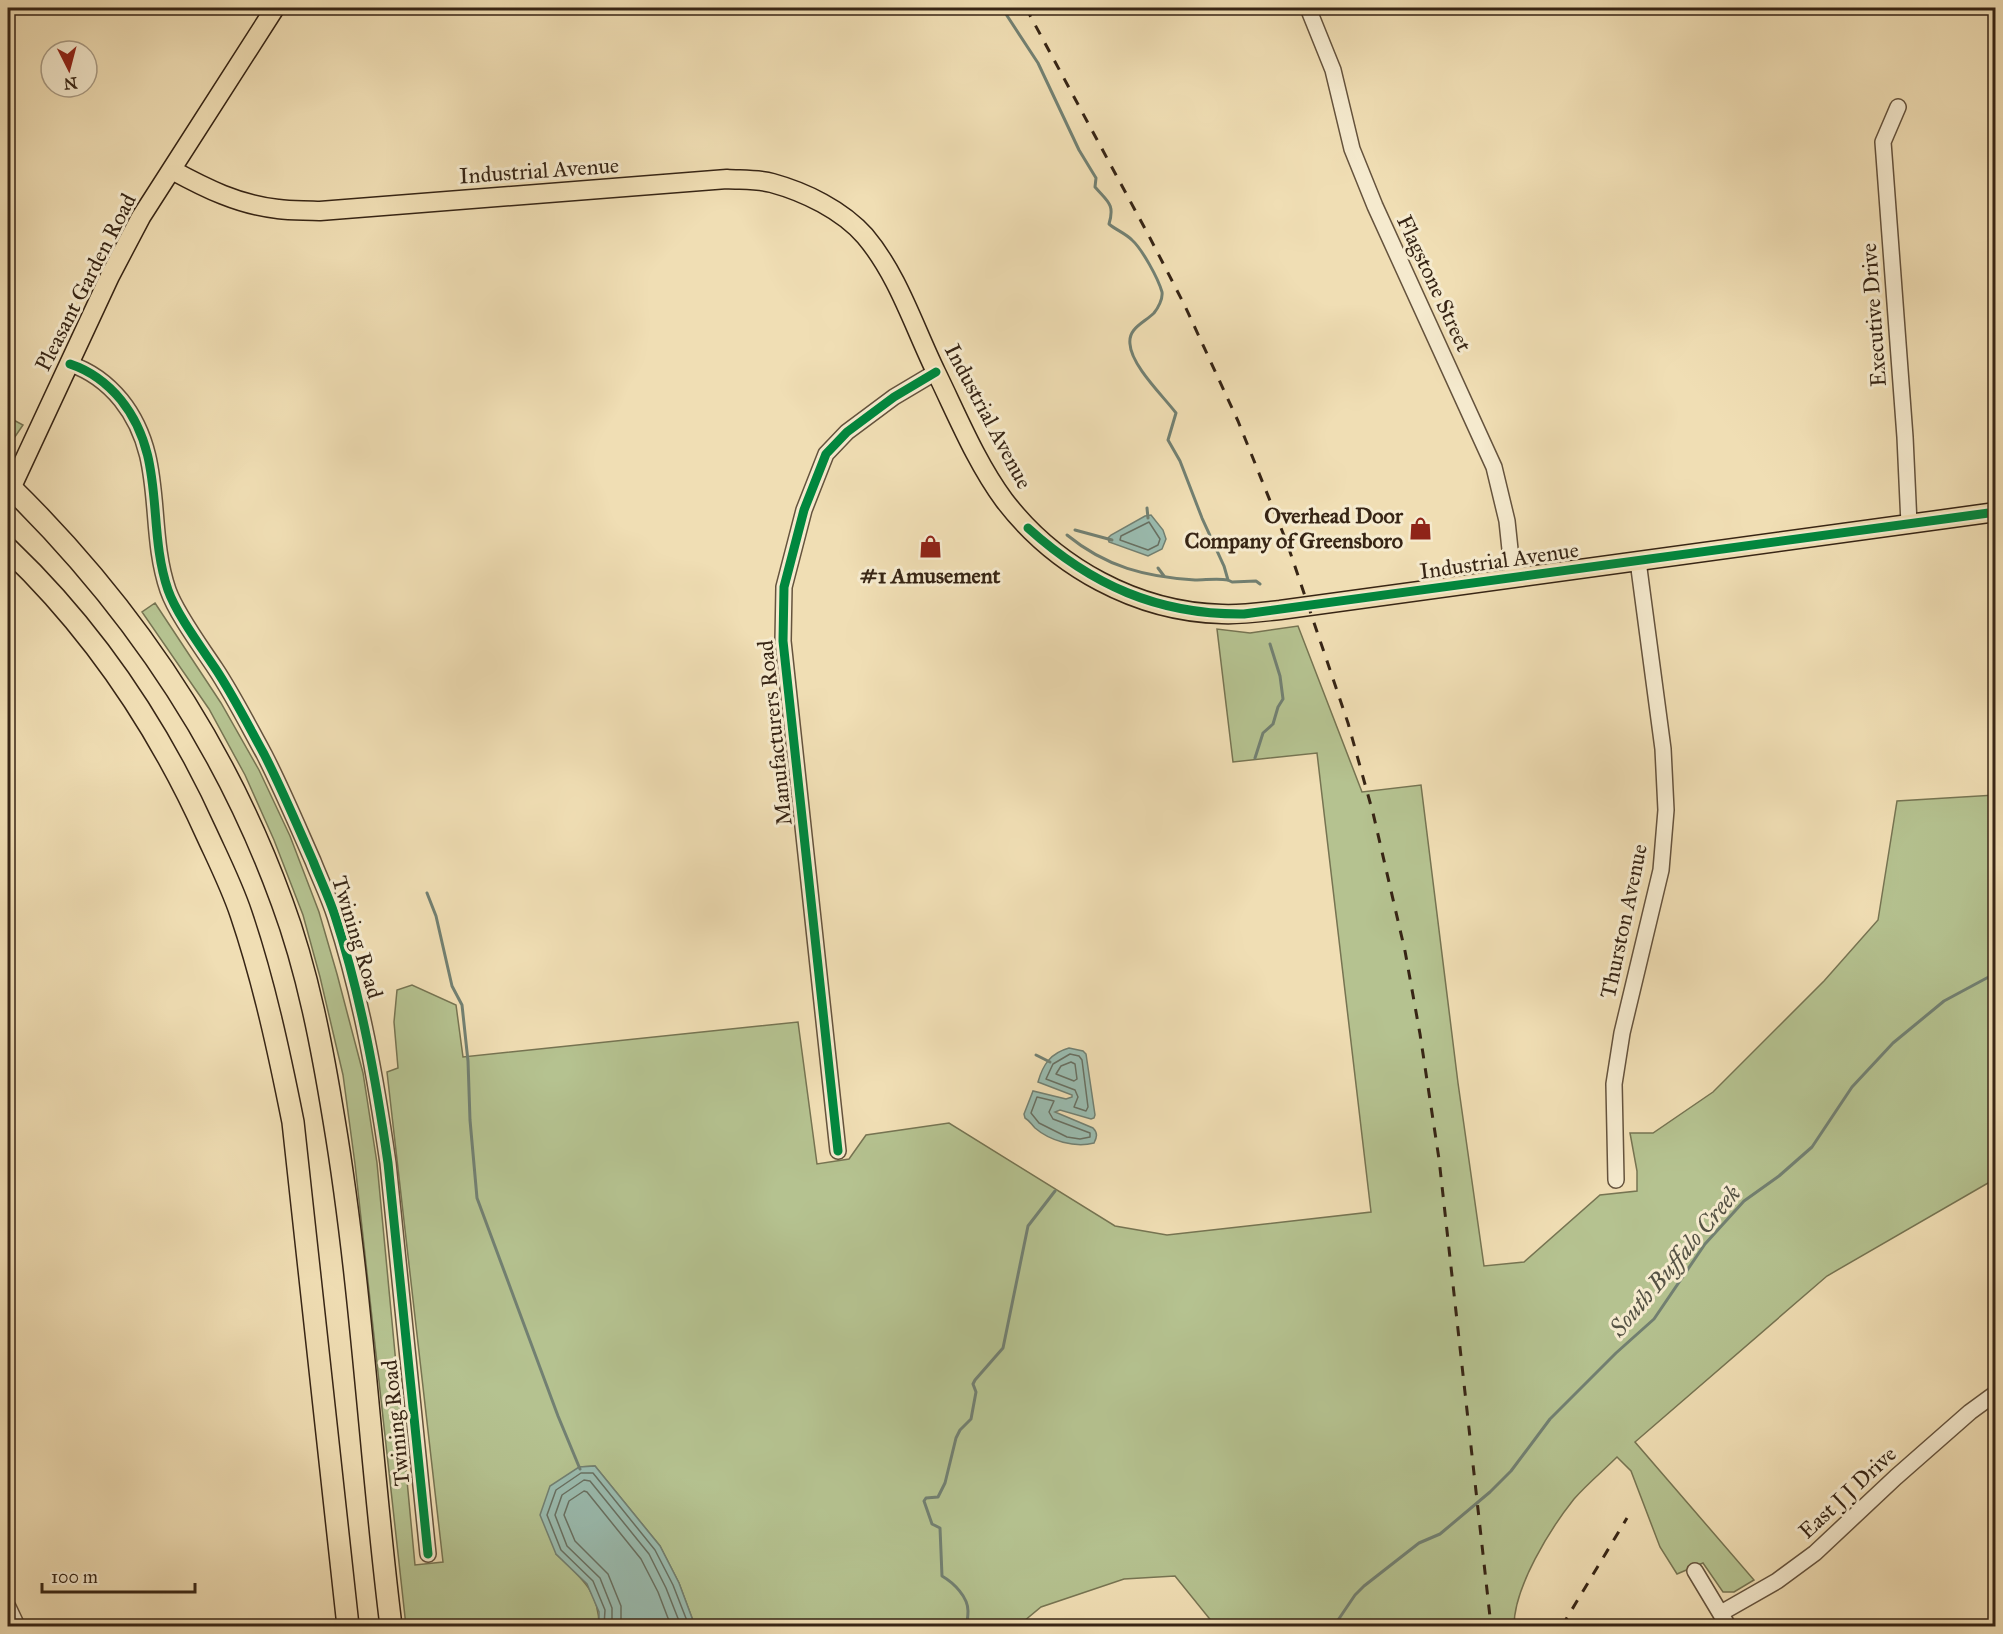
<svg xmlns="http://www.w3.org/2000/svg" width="2003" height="1634" font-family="'IM FELL Great Primer',serif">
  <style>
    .green { fill: #b5c290; stroke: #767452; stroke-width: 1.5 }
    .water { fill: #9abcb0; stroke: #728072; stroke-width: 1.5 }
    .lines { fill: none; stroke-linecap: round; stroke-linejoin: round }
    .shore { stroke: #687062; stroke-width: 1.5 }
    .stream { stroke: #728072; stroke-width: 3 }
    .minor-casing { stroke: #65533d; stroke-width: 18 }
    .major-casing { stroke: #372515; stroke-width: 21 }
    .highway-casing { stroke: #372515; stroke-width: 24 }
    .minor { stroke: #f5eace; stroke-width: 15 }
    .major { stroke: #f0deb4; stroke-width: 18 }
    .highway { stroke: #f0deb4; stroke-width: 21 }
    .rail { stroke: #372515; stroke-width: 3; stroke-dasharray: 10 10; stroke-linecap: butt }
    .cycleway-casing { stroke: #f5eace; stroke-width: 13 }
    .cycleway { stroke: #00873e; stroke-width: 9 }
    .labels { text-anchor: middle; stroke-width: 6; stroke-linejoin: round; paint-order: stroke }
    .street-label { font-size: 22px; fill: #372515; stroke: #f5eace }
    .poi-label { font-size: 22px; font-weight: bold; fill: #372515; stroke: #f5eace; text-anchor: end }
    .water-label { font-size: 24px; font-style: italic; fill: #555244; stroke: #f5eace }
  </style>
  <rect width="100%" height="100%" fill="#f0deb4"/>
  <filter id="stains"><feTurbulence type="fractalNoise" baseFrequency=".00333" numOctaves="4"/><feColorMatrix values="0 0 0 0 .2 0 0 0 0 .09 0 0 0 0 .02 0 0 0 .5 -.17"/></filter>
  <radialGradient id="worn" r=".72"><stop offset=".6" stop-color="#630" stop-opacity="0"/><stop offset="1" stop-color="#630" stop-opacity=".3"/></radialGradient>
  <g class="green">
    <path d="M 8,417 L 23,425 L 10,444 L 8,444 Z"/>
    <path d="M 155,603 L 221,703 L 259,770 L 290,836 L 319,912 L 337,974 L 363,1073 L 377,1163 L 415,1565 L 443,1562 L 387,1072 L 398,1068 L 394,1022 L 397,990 L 412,985 L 456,1005 L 463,1057 L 798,1022 L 817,1164 L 849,1159 L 866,1135 L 949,1123 L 1115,1226 L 1167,1235 L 1371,1212 L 1317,753 L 1233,762 L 1217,629 L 1250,633 L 1298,626 L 1362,792 L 1421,785 L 1458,1083 L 1484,1266 L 1524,1262 L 1600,1195 L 1637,1191 L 1637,1171 L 1630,1133 L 1653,1133 L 1713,1092 L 1824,981 L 1878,920 L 1897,801 L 1995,795 L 1995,1179 L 1827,1276 L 1635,1442 L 1754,1580 L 1734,1592 L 1723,1592 L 1703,1563 L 1677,1574 L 1660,1547 L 1631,1471 L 1617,1457 C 1603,1471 1587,1484 1574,1499 C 1550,1529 1514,1587 1514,1626 L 1213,1626 L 1213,1623 L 1175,1576 L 1124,1579 L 1041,1607 L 1018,1626 L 695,1626 L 679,1583 L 660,1546 L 595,1466 L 579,1467 L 556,1554 C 580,1577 599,1590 599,1626 L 406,1626 L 355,1164 L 343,1075 L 320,977 L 303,915 L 274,840 L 245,775 L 209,709 L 142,612 Z"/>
  </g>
  <g class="water">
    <path d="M 1151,515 L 1163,530 L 1166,539 L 1162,549 L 1148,556 L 1109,542 L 1108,538 L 1111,535 L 1145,516 Z"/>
    <path d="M 1069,1048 L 1083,1051 L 1086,1054 L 1095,1115 L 1094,1118 L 1091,1119 L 1060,1110 L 1055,1112 L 1093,1128 C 1098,1133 1097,1137 1094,1143 C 1075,1148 1050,1141 1035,1128 C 1031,1124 1030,1121 1025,1118 L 1024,1114 L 1033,1091 L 1066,1099 L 1072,1097 L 1072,1095 L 1038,1082 C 1043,1064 1051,1053 1069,1048 Z"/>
    <path d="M 595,1466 L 660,1546 L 679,1583 L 695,1626 L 599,1626 L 599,1612 L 587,1584 L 556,1554 L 540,1515 L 550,1486 L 579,1467 Z"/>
  </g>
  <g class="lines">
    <g class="shore">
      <path d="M 1149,522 L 1160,539 L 1158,545 L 1148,550 L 1120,540 L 1121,536 Z"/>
      <path d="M 1070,1054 L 1079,1056 L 1082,1060 L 1088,1107 L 1086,1111 L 1074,1107 L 1078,1097 L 1075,1090 L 1046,1079 L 1053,1064 Z"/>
      <path d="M 1071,1062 L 1075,1064 L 1077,1079 L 1074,1081 L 1056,1074 L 1061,1066 Z"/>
      <path d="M 1037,1097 L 1054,1101 L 1049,1112 L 1053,1119 L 1090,1133 L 1090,1137 L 1080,1139 L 1067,1137 L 1039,1123 L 1031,1113 Z"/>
      <path d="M 604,1626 L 605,1610 L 593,1581 L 561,1550 L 547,1515 L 556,1490 L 581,1473 L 593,1473 L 655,1550 L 673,1585 L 689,1626"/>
      <path d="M 612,1626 L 612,1608 L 600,1578 L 567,1546 L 555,1515 L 562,1495 L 584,1480 L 590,1481 L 649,1554 L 666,1588 L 681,1626"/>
      <path d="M 621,1626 L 621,1606 L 608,1574 L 575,1541 L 564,1515 L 569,1501 L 584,1491 L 587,1492 L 641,1559 L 658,1592 L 671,1626"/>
    </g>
    <g class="stream">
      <path d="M 1002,8 L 1038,63 L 1079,150 L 1096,178 L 1095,187 C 1108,202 1115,204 1109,224 C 1116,230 1125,233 1132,240 C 1142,249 1158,278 1162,292 C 1163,299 1158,308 1154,313 C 1144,323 1128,328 1130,344 C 1131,365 1163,396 1176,413 L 1168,440 L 1180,461 L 1202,518 L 1224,566 L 1228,580 L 1232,582 L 1256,581 L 1260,584"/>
      <path d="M 1147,508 L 1148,518"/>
      <path d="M 1075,530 L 1112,540"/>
      <path d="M 1067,535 C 1106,567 1146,577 1195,580 C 1206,580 1217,578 1228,580"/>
      <path d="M 1158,568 L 1164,576"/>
      <path d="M 1255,758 L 1263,733 L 1273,724 L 1278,707 L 1283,699 L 1280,676 L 1270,644"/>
      <path d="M 427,893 L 436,916 L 452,986 L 462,1005 L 468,1061 L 470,1120 L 477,1198 L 558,1416 L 580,1469"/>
      <path d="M 1036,1055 L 1050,1062"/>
      <path d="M 967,1626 C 967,1621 968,1617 968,1611 C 968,1597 954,1583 942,1576 L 940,1528 L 932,1524 L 924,1501 L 926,1498 L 938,1497 L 945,1483 L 956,1438 L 960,1430 L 971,1419 L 976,1392 L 973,1384 L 975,1380 L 1003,1348 L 1028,1226 L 1055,1191"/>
      <path d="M 1334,1626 L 1355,1595 L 1364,1586 L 1419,1543 L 1440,1534 L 1490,1492 L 1511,1471 L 1550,1419 L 1616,1353 L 1654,1319 L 1705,1244 L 1744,1201 L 1779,1176 L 1812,1147 L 1852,1087 L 1893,1043 L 1944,1001 L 1996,973"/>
    </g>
    <defs>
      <g id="minor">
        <path d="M 1308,8 L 1333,70 L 1352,149 L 1375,206 L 1494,467 L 1507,521 L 1513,578"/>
        <path d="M 1898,107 L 1883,142 L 1905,437 L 1909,524"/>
        <path d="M 70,364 C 91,371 107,383 121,400 C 167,457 146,526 168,590 C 176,613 201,647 215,668 C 233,695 248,725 264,754 C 282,789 297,825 313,861 C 320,879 329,897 335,916 C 361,996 376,1080 388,1163 L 428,1554"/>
        <path d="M 838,1151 L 783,641 L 784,587 L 804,510 L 826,454 L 847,432 L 894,397 L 936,372"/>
        <path d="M 1616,1180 L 1614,1084 L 1622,1033 L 1661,870 L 1666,810 L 1663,749 L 1638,561"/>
        <path d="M 1695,1571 L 1728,1626"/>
        <path d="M 8,1607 L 17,1626"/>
        <path d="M 1721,1613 L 1777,1581 L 1815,1553 L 1896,1477 L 1970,1412 L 1996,1393"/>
      </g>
      <g id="major">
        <path d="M 172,170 C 205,188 239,205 278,209 C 292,211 306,210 320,211 L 727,179 C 741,180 758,179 772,183 C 805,192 842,210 865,236 C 898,275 914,327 936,372 C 957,415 976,462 1004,500 C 1055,567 1137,612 1222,614 C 1241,615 1261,612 1280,610 L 1996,512"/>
        <path d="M 8,495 L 110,276 L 141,217 L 275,8"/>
      </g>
      <g id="highway">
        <path d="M 8,485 C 130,604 224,742 282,902 C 308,972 322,1047 334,1120 C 362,1287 370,1458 391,1626"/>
        <path d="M 8,549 C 93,630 159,728 207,835 C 219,861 232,887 241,914 C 264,982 279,1052 293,1122 L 348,1626"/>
      </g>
    </defs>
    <use href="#minor" class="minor-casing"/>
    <use href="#major" class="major-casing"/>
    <use href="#highway" class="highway-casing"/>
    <use href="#minor" class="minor"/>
    <use href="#major" class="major"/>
    <use href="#highway" class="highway"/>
    <g class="rail">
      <path d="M 1026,8 L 1149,236 L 1185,306 L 1238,421 L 1287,543 L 1348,723 L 1373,813 L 1405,951 L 1420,1034 L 1439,1159 L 1491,1626"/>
      <path d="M 1562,1626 L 1627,1518"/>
    </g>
    <defs>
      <g id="cycleway">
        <path d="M 70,364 C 91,371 107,383 121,400 C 167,457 146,526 168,590 C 176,613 201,647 215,668 C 233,695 248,725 264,754 C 282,789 297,825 313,861 C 320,879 329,897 335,916 C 361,996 376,1080 388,1163 L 428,1554"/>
        <path d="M 1028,528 C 1091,585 1158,615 1244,614 L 1996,512"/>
        <path d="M 838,1151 L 783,641 L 784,587 L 804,510 L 826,454 L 847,432 L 894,397 L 936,372"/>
      </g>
    </defs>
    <use href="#cycleway" class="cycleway-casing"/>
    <use href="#cycleway" class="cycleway"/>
  </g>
  <defs>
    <symbol id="shop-bare" viewBox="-9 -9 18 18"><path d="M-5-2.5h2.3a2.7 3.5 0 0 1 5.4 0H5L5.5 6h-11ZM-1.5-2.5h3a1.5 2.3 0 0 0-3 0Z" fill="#8f2418" stroke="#f5eace" stroke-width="2.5" paint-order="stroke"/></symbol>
  </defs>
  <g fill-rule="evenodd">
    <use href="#shop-bare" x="1404" y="512" width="33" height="33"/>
    <use href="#shop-bare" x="914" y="530" width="33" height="33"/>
  </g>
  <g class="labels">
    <g class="street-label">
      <text transform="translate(539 170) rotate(-4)" y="8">Industrial Avenue</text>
      <text transform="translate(85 282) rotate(-63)" y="8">Pleasant Garden Road</text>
      <text transform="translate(1435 283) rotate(65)" y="8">Flagstone Street</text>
      <text transform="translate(1873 315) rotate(-94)" y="8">Executive Drive</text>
      <text transform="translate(989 416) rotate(62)" y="8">Industrial Avenue</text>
      <text transform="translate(1499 560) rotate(-8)" y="8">Industrial Avenue</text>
      <text transform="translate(774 733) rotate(-96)" y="8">Manufacturers Road</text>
      <text transform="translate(1623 921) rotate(-78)" y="8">Thurston Avenue</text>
      <text transform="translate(358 937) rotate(73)" y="8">Twining Road</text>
      <text transform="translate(395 1423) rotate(-96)" y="8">Twining Road</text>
      <text transform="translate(1847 1492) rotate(-43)" y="8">East J J Drive</text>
    </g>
    <g class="poi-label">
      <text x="1403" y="523">Overhead Door<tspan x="1403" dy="25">Company of Greensboro</tspan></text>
      <text x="930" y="583" text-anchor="middle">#1 Amusement</text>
    </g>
    <g class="water-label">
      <text transform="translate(1675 1261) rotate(-50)" y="8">South Buffalo Creek</text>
    </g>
  </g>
  <rect width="2003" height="1634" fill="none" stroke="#f0deb4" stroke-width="30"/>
  <rect x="9" y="9" width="1985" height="1616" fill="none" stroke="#372515" stroke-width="3"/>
  <rect x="15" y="15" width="1973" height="1604" fill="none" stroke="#372515" stroke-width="1.5"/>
  <g transform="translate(69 69) rotate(174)"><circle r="28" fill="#f5eace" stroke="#a99b84" stroke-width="1.5"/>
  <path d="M0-4.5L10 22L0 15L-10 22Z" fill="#8f2418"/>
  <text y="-9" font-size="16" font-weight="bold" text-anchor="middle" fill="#372515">N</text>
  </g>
  <path d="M42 1583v9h153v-9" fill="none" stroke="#372515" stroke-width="3"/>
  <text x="51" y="1583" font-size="18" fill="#372515" stroke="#f5eace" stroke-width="4.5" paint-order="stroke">100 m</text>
  <rect width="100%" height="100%" filter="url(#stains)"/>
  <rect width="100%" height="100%" fill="url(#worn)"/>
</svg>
